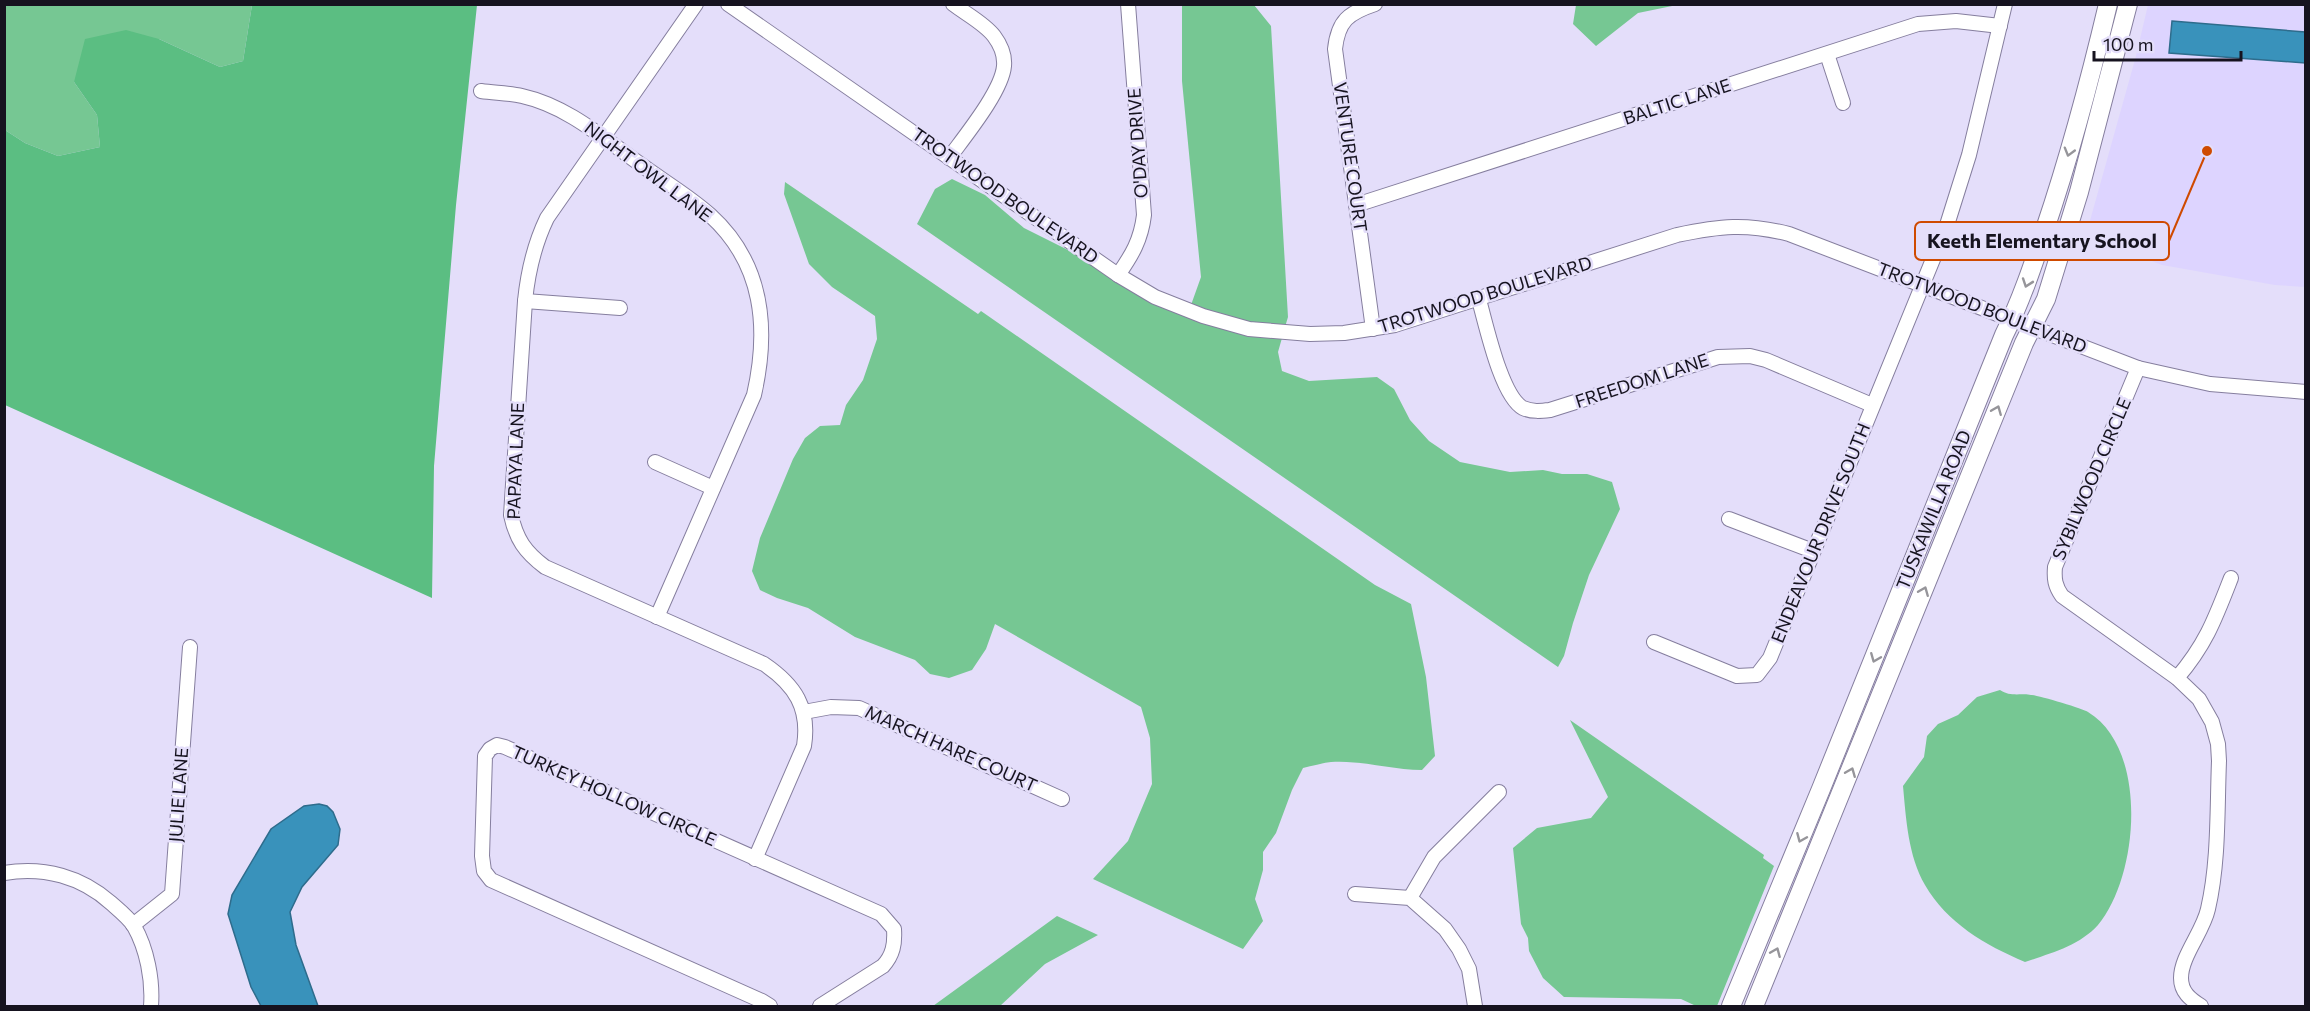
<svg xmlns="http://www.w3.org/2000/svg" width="2310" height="1011" font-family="Commissioner,sans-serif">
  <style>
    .built { fill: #ddd4ff }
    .green { fill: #76c793 }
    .forest { fill: #5bbe82 }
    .water { fill: #3992bb; stroke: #2e6c8c; stroke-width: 1.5 }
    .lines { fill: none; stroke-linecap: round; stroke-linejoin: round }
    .minor-casing { stroke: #857e9e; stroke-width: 16 }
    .major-casing { stroke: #857e9e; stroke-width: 20 }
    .minor { stroke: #fff; stroke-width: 14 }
    .major { stroke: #fff; stroke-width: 18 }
    .oneway { stroke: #96959a }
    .labels { text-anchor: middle; stroke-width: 5; stroke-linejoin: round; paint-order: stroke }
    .street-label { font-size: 18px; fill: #16131f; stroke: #e4defa }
    .leader { fill: none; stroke: #cf4a00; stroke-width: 2 }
    .callout-dot { fill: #cf4a00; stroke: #e4defa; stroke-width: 2 }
    .callout { fill: #e4defa; stroke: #cf4a00; stroke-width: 2 }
    .callout-label { font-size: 20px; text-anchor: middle; font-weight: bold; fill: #16131f }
  </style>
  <rect width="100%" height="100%" fill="#e4defa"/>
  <path class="built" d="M 2148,5 L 2305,5 L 2305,287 L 2275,285 L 2162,265 L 2086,235 L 2136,56 Z"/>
  <g class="green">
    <path d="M 4,5 L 252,4 L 252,5 L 243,61 L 220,67 L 159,39 L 74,82 L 97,115 L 100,147 L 58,156 L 25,143 L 5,130 Z"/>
    <path d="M 1182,5 L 1254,5 L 1271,26 L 1288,317 L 1285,327 L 1250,323 L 1191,305 L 1201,277 L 1182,81 Z"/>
    <path d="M 1576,5 L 1576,4 L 1677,5 L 1638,13 L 1596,46 L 1573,24 Z"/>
    <path d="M 952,179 L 985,195 L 1024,228 L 1082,257 L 1115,280 L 1282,338 L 1278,352 L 1282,371 L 1309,381 L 1377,377 L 1394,389 L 1410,420 L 1429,441 L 1460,462 L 1510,472 L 1543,470 L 1562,474 L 1587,474 L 1612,482 L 1620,509 L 1589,575 L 1573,623 L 1564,656 L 1558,667 L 917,224 L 935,189 Z"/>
    <path d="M 785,182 L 978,314 L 981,311 L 1375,585 L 1411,604 L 1426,677 L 1435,756 L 1422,770 C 1392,770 1362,760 1331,762 C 1322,763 1312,766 1303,768 L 1292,790 L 1276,833 L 1263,852 L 1263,870 L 1255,899 L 1263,921 L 1243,949 L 1093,879 L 1128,841 L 1152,784 L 1150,738 L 1141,707 L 995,624 L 986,649 L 972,670 L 949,678 L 930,674 L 915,660 L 855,637 L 808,608 L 777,598 L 760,590 L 752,571 L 760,538 L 793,459 L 805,438 L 820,426 L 840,425 L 846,405 L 863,380 L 877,339 L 875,316 L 832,287 L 809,264 L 784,194 Z"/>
    <path d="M 2000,690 C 2010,697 2019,693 2031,695 C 2037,695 2084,709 2088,712 C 2149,749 2139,876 2098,925 C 2079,946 2051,953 2025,962 C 1985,945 1947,923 1925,885 C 1908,856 1906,818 1903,786 L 1924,757 L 1927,736 L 1938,724 L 1958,715 L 1977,697 Z"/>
    <path d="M 1570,720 L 1764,855 L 1763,858 L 1774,866 L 1717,1006 L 1696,1006 L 1681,999 L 1564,997 L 1543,978 L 1529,951 L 1528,938 L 1521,924 L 1513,848 L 1537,828 L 1591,818 L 1608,797 Z"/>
    <path d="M 1057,916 L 1098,935 L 1045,964 L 1000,1006 L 933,1006 Z"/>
  </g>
  <path class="forest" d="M 252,5 L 477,5 L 456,205 L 434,466 L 432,598 L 5,405 L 5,130 L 25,143 L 58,156 L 100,147 L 97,115 L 74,82 L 85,39 L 126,30 L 159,39 L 220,67 L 243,61 Z"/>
  <g class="water">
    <path d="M 2172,21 L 2305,32 L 2305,63 L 2169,53 Z"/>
    <path d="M 319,804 L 327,806 L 333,812 L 340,829 L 338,845 L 302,887 L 290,912 L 296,945 L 318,1006 L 261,1006 L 251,987 L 228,914 L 232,895 L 271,829 L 304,806 Z"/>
  </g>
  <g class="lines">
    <defs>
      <g id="minor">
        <path d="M 696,4 L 547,218 C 534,245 528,271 525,301 L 511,515 C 516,539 525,552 545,567 L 764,664 C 795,685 810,708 804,746 L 755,859"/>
        <path d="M 728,4 L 1118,275 L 1155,297 L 1203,316 L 1249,329 L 1310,334 L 1344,333 L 1395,325 L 1677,235 C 1720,226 1746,223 1789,234 L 2138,368 L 2210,384 L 2306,392"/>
        <path d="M 1827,54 L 1843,103"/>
        <path d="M 481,91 C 495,93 509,93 522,96 C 567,106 603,138 640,164 C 663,181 689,196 710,215 C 764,264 769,329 754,395 L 657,617"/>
        <path d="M 949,158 C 965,136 1002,91 1004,66 C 1005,55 1000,44 994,36 C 984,23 966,14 953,4"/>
        <path d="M 1356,205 L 1918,24 L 1956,21 L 2000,26"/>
        <path d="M 1118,275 C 1132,255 1141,240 1144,215 L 1128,4"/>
        <path d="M 1479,300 C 1486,324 1501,396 1523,408 C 1532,412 1541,411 1550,410 L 1718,357 L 1750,356 L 1766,360 L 1872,405"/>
        <path d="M 525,301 L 620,308"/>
        <path d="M 1373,329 L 1335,49 C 1338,21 1348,13 1375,4"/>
        <path d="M 2138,368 L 2055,567 C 2054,579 2055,586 2062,596 L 2177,678 L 2199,699 L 2212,722 L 2218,744 L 2219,761 C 2217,810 2219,861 2208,909 C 2203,932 2181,956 2181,978 C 2181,992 2190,999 2201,1006"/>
        <path d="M 655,462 L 713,488"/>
        <path d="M 1729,519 L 1813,551"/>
        <path d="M 1654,642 L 1737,676 L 1757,675 L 1770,658 L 1947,225 L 1969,155 L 2005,4"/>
        <path d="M 2177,678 C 2206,644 2215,619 2231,578"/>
        <path d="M 804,712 L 831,707 L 859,708 L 1062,799"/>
        <path d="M 4,873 C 44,866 82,877 111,903 C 119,910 129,918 134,926 C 147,949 153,980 151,1006"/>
        <path d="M 1355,894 L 1410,898 L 1445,929 L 1459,949 L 1469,969 L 1475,1006"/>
        <path d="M 1410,898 L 1434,857 L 1499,792"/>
        <path d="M 133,925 L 172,894 L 190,647"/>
        <path d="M 770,1006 L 762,1001 L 491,880 L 484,871 L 482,856 L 485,756 L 490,749 L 497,745 L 505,747 L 881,914 L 894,929 C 895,944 893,955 883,966 L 820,1006"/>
      </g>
      <g id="major">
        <path d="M 1731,1006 L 1821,789 L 2004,335 C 2021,301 2033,265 2045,229 C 2070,155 2090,80 2108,4"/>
        <path d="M 1754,1006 L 2024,343 L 2046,299 L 2079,192 L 2128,4"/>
      </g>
    </defs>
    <use href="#minor" class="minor-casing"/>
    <use href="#major" class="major-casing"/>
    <use href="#minor" class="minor"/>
    <use href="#major" class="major"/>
  </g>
  <defs><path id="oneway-chevron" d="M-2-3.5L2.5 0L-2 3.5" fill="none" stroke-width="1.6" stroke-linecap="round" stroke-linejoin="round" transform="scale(1.5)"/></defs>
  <g class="oneway">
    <use href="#oneway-chevron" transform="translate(2069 152) rotate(106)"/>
    <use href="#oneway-chevron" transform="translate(2027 283) rotate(109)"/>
    <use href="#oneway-chevron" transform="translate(1997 410) rotate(-68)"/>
    <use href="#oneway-chevron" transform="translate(1924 591) rotate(-68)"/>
    <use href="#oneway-chevron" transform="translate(1875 658) rotate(112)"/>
    <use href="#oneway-chevron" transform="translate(1851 772) rotate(-68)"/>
    <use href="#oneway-chevron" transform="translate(1801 838) rotate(113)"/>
    <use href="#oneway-chevron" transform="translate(1776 952) rotate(-67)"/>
  </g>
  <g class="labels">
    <g class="street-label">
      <text transform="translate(1677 102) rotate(-18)" y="6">BALTIC LANE</text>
      <text transform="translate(1138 143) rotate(-94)" y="6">O'DAY DRIVE</text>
      <text transform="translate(1350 157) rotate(82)" y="6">VENTURE COURT</text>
      <text transform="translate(648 172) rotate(37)" y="6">NIGHT OWL LANE</text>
      <text transform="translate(1005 196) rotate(35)" y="6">TROTWOOD BOULEVARD</text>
      <text transform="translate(1485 295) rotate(-17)" y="6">TROTWOOD BOULEVARD</text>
      <text transform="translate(1982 308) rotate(21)" y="6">TROTWOOD BOULEVARD</text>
      <text transform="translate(1642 381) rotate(-18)" y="6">FREEDOM LANE</text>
      <text transform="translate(516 461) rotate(-88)" y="6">PAPAYA LANE</text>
      <text transform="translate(2092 479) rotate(-67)" y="6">SYBILWOOD CIRCLE</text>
      <text transform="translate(1934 510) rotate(-68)" y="6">TUSKAWILLA ROAD</text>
      <text transform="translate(1821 533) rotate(-68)" y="6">ENDEAVOUR DRIVE SOUTH</text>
      <text transform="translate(951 749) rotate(24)" y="6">MARCH HARE COURT</text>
      <text transform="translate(179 795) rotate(-86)" y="6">JULIE LANE</text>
      <text transform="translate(614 796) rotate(24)" y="6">TURKEY HOLLOW CIRCLE</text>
    </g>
  </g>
  <path class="leader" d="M2207 151L2169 241"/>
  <circle class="callout-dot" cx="2207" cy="151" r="6"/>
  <rect class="callout" x="1915" y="222" width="254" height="38" rx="6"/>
  <g class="callout-label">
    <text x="2042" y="248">Keeth Elementary School</text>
  </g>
  <rect width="2310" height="1011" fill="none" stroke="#16131f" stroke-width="12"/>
  <path d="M2094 51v9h147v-9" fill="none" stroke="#16131f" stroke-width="3"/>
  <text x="2103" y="51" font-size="18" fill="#16131f" stroke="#e4defa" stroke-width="4.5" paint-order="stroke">100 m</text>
</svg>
